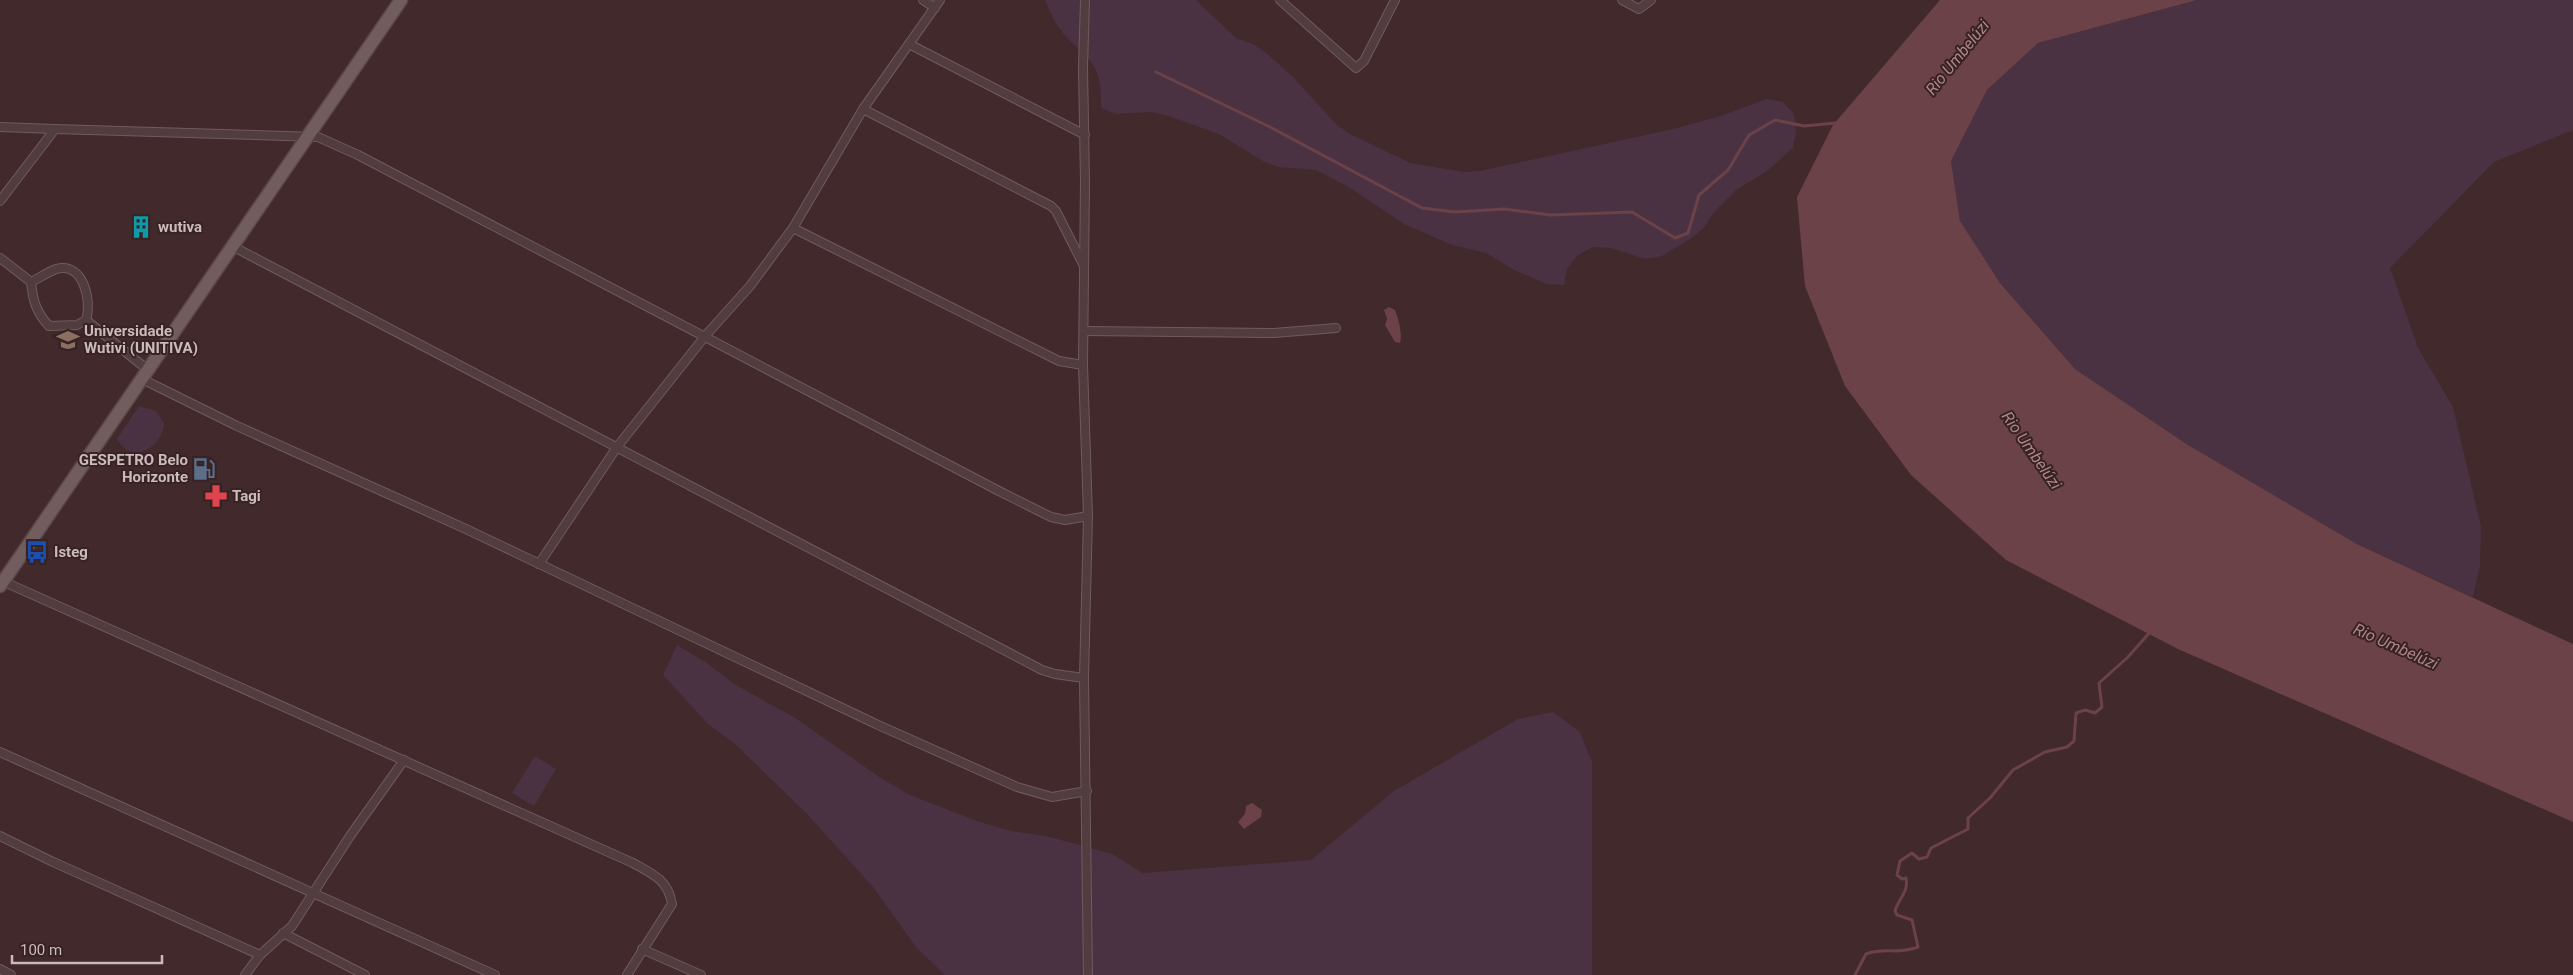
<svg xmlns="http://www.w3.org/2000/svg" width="2573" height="975" font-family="Roboto,sans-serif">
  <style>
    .green { fill: #4a3243 }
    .water { fill: #6b4247 }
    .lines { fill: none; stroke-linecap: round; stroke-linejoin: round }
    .stream { stroke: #6b4247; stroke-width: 3 }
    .minor-casing { stroke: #6f5b5d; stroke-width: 10 }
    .primary-casing { stroke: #5b4749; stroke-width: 15 }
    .minor { stroke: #513d3f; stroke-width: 8 }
    .primary { stroke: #715c5e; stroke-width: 12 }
    .labels { text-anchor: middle; stroke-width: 4; stroke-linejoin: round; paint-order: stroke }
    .poi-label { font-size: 15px; font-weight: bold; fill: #cbbabc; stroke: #372224; text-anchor: start }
    .water-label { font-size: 16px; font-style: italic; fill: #b08589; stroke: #372224 }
  </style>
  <rect width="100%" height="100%" fill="#42292c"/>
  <g class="green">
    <path d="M 1045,0 L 1196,0 L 1236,38 L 1253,44 L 1266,53 L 1292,76 L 1337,125 L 1350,134 L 1410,163 L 1464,172 L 1480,171 L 1673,129 L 1721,116 L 1767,99 L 1783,102 L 1794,114 L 1796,131 L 1793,148 L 1767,171 L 1736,190 L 1713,213 L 1704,228 L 1690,239 L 1662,256 L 1645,259 L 1611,248 L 1592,247 L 1577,256 L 1567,269 L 1564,285 L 1547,284 L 1516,271 L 1486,253 L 1452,245 L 1404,224 L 1347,186 L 1316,170 L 1279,167 L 1263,161 L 1219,134 L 1169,116 L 1151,112 L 1117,114 L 1101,108 C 1103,53 1082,61 1057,25 C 1052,18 1049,8 1045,0 Z"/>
    <path d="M 2197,0 L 2573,0 L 2573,130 L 2494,162 L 2390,268 L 2418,348 L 2453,407 L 2481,527 L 2480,565 L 2473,597 L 2357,544 L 2188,445 L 2075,369 L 2000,283 L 1960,221 L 1951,161 L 1987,90 L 2038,43 Z"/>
    <path d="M 139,406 L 156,411 L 164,423 C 162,448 132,466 117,439 Z"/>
    <path d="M 677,645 L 707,663 L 734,684 L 794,717 L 882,779 L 910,795 L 977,821 L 1011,831 L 1046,836 L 1112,854 L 1143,873 L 1311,860 L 1394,791 L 1518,719 L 1553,712 L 1580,732 L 1592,762 L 1592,975 L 945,975 L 916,947 L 873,887 L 806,813 L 735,744 L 708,724 L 663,675 Z"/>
    <path d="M 535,756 L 556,769 L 534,806 L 512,793 Z"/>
  </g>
  <g class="water">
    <path d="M 1940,0 L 2197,0 L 2038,43 L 1987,90 L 1951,161 L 1960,221 L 2000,283 L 2075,369 L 2188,445 L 2357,544 L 2573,644 L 2573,822 L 2178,649 L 2006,560 L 1911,475 L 1845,386 L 1805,286 L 1797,197 L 1833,125 Z"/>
    <path d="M 1389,307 L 1395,310 C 1398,318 1403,335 1400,343 L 1395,342 L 1385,325 L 1387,319 L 1384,310 Z"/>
    <path d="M 1252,803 L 1262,810 L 1261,817 L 1244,829 L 1238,822 L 1245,814 L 1246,806 Z"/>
  </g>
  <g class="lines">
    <g class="stream">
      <path d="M 1156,72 L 1270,127 L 1422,208 L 1455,212 L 1504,209 L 1550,215 L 1632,212 L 1675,238 L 1688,233 L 1699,195 L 1728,170 L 1749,135 L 1775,120 L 1804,126 L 1836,123"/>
      <path d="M 1855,975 L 1866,954 C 1885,947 1898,955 1918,947 L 1912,920 L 1897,915 L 1895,911 C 1898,899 1909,892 1906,878 L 1902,879 L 1897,875 L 1900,861 L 1912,853 L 1919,859 L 1927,857 L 1931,848 L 1968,829 L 1968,818 L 1990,798 L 2013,770 L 2045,752 L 2067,747 L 2074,741 L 2076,713 L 2085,710 L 2095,713 L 2102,707 L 2099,683 L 2128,657 L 2151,631"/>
    </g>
    <defs>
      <g id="minor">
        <path d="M 923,0 L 935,8"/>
        <path d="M 1085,0 L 1083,67 L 1085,182 L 1083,365 L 1088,516 L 1084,678 L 1088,975"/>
        <path d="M 1280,0 L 1356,68 L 1364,61 L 1395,0"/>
        <path d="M 1622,0 L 1639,9 L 1651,0"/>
        <path d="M 909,44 L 1085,135"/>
        <path d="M 863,109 L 1051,206 L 1056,211 L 1084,266"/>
        <path d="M 0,127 L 55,129"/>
        <path d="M 0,201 L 55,129 L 318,137 L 358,155 L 997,490 L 1051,517 L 1065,520 L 1088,516"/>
        <path d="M 793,228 L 1059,361 L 1083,365"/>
        <path d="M 232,246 L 1042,670 L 1055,674 L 1084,678"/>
        <path d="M 0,258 L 31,282 C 33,301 36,312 49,326 L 77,325 L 86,320 L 148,370"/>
        <path d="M 31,282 C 39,278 48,272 56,269 C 84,261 92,302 86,320"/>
        <path d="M 1084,331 L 1274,333 L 1336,328"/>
        <path d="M 142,379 L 237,426 L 466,529 L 876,724 L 1017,787 L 1052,797 L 1087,791"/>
        <path d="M 539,564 L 617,447 L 706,335 L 750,286 L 793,228 L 863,109 L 940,0"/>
        <path d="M 0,580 L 633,863 C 653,874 668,880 672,904 L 627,975"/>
        <path d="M 0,752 L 495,975"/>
        <path d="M 0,836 L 51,861 L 260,955"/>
        <path d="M 283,933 L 365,975"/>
        <path d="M 642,949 L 701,975"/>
        <path d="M 0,969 L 11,975"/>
        <path d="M 245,975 L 260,955 L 292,926 L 350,836 L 404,760"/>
      </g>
      <path id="primary" d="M 0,586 L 401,0"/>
    </defs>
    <use href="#minor" class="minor-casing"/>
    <use href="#primary" class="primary-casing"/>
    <use href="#minor" class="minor"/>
    <use href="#primary" class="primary"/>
  </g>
  <defs>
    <symbol id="building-bare" viewBox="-9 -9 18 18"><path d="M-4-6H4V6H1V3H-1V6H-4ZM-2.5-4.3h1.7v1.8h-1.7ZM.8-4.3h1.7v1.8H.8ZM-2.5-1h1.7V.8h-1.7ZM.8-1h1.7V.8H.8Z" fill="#0f9aa8" stroke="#372224" stroke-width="2.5" paint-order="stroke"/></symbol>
    <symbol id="university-bare" viewBox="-9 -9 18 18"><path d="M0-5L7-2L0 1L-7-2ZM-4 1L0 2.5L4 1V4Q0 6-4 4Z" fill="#8d6e63" stroke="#372224" stroke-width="2.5" paint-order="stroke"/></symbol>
    <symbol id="fuel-bare" viewBox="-9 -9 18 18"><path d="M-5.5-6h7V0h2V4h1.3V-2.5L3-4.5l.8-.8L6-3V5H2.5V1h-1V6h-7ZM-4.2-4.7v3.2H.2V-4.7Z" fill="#5c6f8a" stroke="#372224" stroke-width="2.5" paint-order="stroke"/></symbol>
    <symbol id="pharmacy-bare" viewBox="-9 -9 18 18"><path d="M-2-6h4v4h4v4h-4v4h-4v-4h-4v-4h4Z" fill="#e0444e" stroke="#372224" stroke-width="2.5" paint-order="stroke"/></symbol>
    <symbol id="bus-bare" viewBox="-9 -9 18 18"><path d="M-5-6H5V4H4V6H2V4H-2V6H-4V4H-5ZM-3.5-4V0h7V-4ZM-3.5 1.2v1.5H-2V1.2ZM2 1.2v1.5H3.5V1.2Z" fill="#1a4fb4" stroke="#372224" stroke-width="2.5" paint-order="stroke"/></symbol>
  </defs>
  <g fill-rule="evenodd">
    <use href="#building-bare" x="125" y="211" width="32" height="32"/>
    <use href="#university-bare" x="52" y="324" width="32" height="32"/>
    <use href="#fuel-bare" x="188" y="453" width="32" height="32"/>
    <use href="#pharmacy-bare" x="200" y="480" width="32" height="32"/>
    <use href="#bus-bare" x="21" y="536" width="32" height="32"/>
  </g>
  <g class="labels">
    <g class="poi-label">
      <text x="158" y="232">wutiva</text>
      <text x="84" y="336">Universidade<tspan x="84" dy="17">Wutivi (UNITIVA)</tspan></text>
      <text x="188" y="465" text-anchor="end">GESPETRO Belo<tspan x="188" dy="17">Horizonte</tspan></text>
      <text x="232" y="501">Tagi</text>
      <text x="54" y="557">Isteg</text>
    </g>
    <g class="water-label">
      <text transform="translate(1957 57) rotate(-51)" y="6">Rio Umbelúzi</text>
      <text transform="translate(2032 450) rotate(55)" y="6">Rio Umbelúzi</text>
      <text transform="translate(2396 646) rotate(24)" y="6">Rio Umbelúzi</text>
    </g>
  </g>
  <path d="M12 955v8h150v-8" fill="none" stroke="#cbbabc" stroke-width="2.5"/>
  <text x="20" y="955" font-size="15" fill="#cbbabc" stroke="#372224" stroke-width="4" paint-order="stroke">100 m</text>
</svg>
